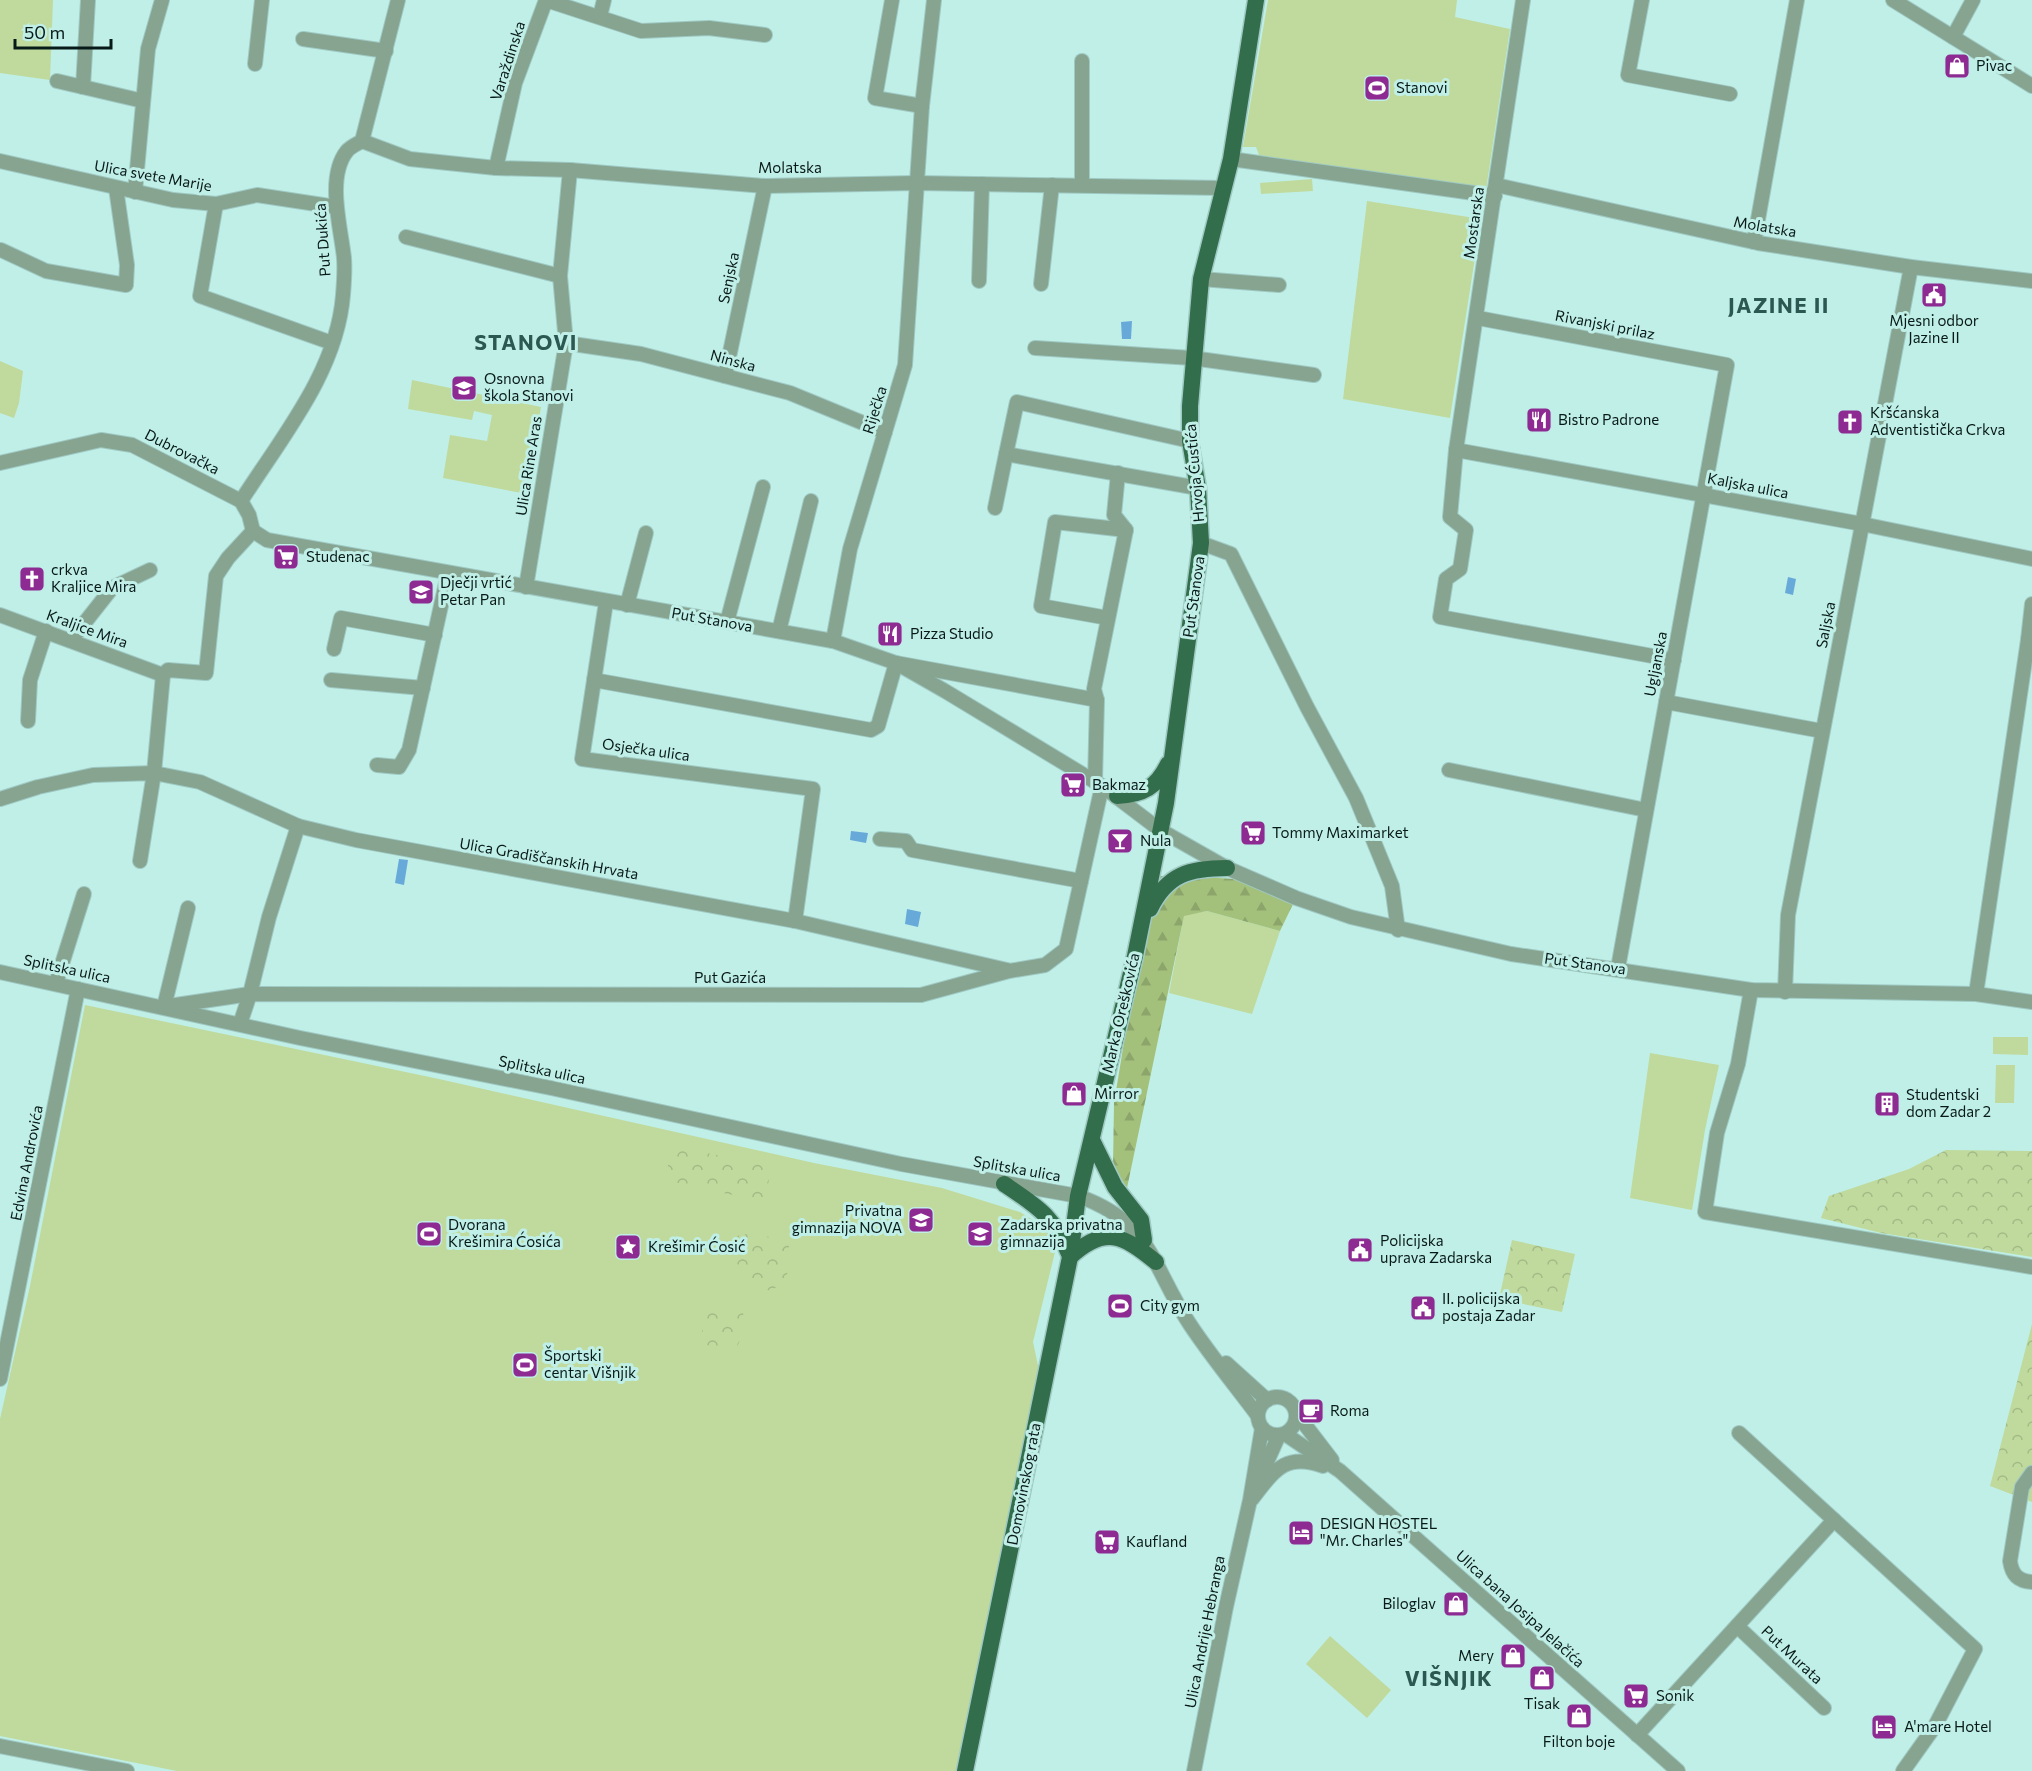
<svg xmlns="http://www.w3.org/2000/svg" width="2032" height="1771" font-family="Commissioner,sans-serif">
  <style>
    .green { fill: #bfda9c }
    .forest { fill: url(#forest-firs) }
    .park { fill: url(#park-crowns) }
    .water { fill: #67aada }
    .lines { fill: none; stroke-linecap: round; stroke-linejoin: round }
    .minor-casing { stroke: #9fc9c3; stroke-width: 16 }
    .major-casing { stroke: #9fc9c3; stroke-width: 19 }
    .minor { stroke: #86a490; stroke-width: 14 }
    .major { stroke: #336e4c; stroke-width: 16 }
    .labels { text-anchor: middle; stroke-width: 6; stroke-linejoin: round; paint-order: stroke }
    .street-label { font-size: 15px; fill: #081a18; stroke: #c0efe8 }
    .poi-label { font-size: 15px; fill: #081a18; stroke: #c0efe8; text-anchor: start }
    .district-label { font-size: 21px; font-weight: bold; letter-spacing: 1.5px; fill: #2c5852; stroke: #c0efe8 }
  </style>
  <defs>
    <pattern id="forest-firs" width="22" height="20" patternUnits="userSpaceOnUse" patternTransform="scale(1.5)"><rect width="22" height="20" fill="#a4c17c"/><path d="M5 1l3.5 6h-7zM16 11l3.5 6h-7z" fill="#8ca56a"/></pattern>
    <pattern id="park-crowns" width="20" height="18" patternUnits="userSpaceOnUse" patternTransform="scale(1.5)"><rect width="20" height="18" fill="#bfda9c"/><path d="M2 6a3 3 0 1 1 6 0M12 15a3 3 0 1 1 6 0" fill="none" stroke="#a3ba86"/></pattern>
  </defs>
  <rect width="100%" height="100%" fill="#c0efe8"/>
  <g class="green">
    <path d="M 0,0 L 53,0 L 50,80 L 0,73 Z"/>
    <path d="M 1268,0 L 1457,0 L 1455,17 L 1510,29 L 1486,190 L 1259,155 L 1256,147 L 1243,147 Z"/>
    <path d="M 1312,179 L 1313,191 L 1261,194 L 1260,183 Z"/>
    <path d="M 1367,201 L 1481,219 L 1450,418 L 1343,399 Z"/>
    <path d="M 0,361 L 23,371 L 19,403 L 14,418 L 0,413 Z"/>
    <path d="M 412,380 L 541,407 L 527,494 L 443,478 L 450,435 L 487,441 L 492,415 L 474,411 L 472,420 L 408,409 Z"/>
    <path d="M 1207,911 L 1280,931 L 1252,1014 L 1169,993 L 1184,915 Z"/>
    <path d="M 85,1005 L 439,1079 L 814,1163 L 942,1188 L 1020,1212 L 1047,1229 L 1055,1252 L 1033,1342 L 1043,1389 L 965,1771 L 177,1771 L 0,1736 L 0,1419 L 30,1286 Z"/>
    <path d="M 1993,1037 L 2028,1037 L 2028,1055 L 1993,1054 Z"/>
    <path d="M 1650,1053 L 1719,1065 L 1705,1130 L 1692,1210 L 1630,1198 Z"/>
    <path d="M 1996,1065 L 2015,1065 L 2014,1103 L 1995,1103 Z"/>
    <path d="M 1330,1636 L 1391,1690 L 1367,1718 L 1306,1664 Z"/>
  </g>
  <path class="forest" d="M 1168,875 L 1252,880 L 1296,898 L 1280,931 L 1207,911 L 1184,916 L 1127,1188 L 1113,1166 L 1114,1103 L 1151,878 Z"/>
  <g class="park">
    <path d="M 672,1146 L 772,1166 L 764,1202 L 665,1180 Z"/>
    <path d="M 1946,1150 L 2032,1151 L 2032,1257 L 1881,1233 L 1821,1218 L 1829,1196 L 1909,1169 Z"/>
    <path d="M 756,1232 L 789,1245 L 787,1277 L 772,1291 L 758,1288 L 732,1258 L 737,1236 Z"/>
    <path d="M 1512,1240 L 1575,1254 L 1562,1312 L 1499,1299 Z"/>
    <path d="M 728,1304 L 743,1312 L 745,1329 L 736,1349 L 714,1348 L 702,1343 L 702,1326 L 709,1308 Z"/>
    <path d="M 2032,1324 L 2032,1502 L 1990,1486 Z"/>
  </g>
  <g class="water">
    <path d="M 1132,321 L 1131,339 L 1122,339 L 1121,322 Z"/>
    <path d="M 1788,577 L 1796,579 L 1793,595 L 1785,593 Z"/>
    <path d="M 851,831 L 868,833 L 866,843 L 850,840 Z"/>
    <path d="M 399,859 L 408,860 L 404,885 L 395,883 Z"/>
    <path d="M 907,909 L 921,912 L 918,927 L 905,924 Z"/>
  </g>
  <g class="lines">
    <defs>
      <g id="minor">
        <path d="M 546,0 L 641,31 L 709,28 L 765,35"/>
        <path d="M 892,0 L 875,98 L 922,106"/>
        <path d="M 1523,0 L 1456,450 L 1450,517 L 1466,530 L 1460,569 L 1446,579 L 1440,617 L 1674,660"/>
        <path d="M 1642,0 L 1628,75 L 1730,94"/>
        <path d="M 1893,0 L 2032,86"/>
        <path d="M 600,16 L 604,0"/>
        <path d="M 1953,37 L 1973,0"/>
        <path d="M 303,39 L 386,51"/>
        <path d="M 255,64 L 262,0"/>
        <path d="M 57,81 L 143,101"/>
        <path d="M 83,87 L 88,0"/>
        <path d="M 362,141 L 410,159 L 496,168 L 570,170 L 765,186 L 916,183 L 1223,188"/>
        <path d="M 1231,159 L 1495,196"/>
        <path d="M 0,161 L 173,200 L 216,204 L 257,195 L 336,207"/>
        <path d="M 496,168 L 515,83 L 546,0"/>
        <path d="M 1082,185 L 1082,61"/>
        <path d="M 1496,185 L 1758,243 L 1911,267 L 2032,281"/>
        <path d="M 135,192 L 148,49 L 162,0"/>
        <path d="M 216,204 L 200,296 L 332,343"/>
        <path d="M 406,237 L 560,276"/>
        <path d="M 1754,242 L 1797,0"/>
        <path d="M 1,250 L 46,271 L 126,285 L 127,265 L 116,188"/>
        <path d="M 1201,279 L 1279,285"/>
        <path d="M 979,281 L 982,184"/>
        <path d="M 1041,284 L 1052,185"/>
        <path d="M 1478,318 L 1727,365 L 1618,968"/>
        <path d="M 566,343 L 641,354 L 790,393 L 885,432"/>
        <path d="M 1035,348 L 1192,358 L 1314,375"/>
        <path d="M 725,376 L 765,186"/>
        <path d="M 1190,441 L 1017,402 L 1006,454 L 1198,488"/>
        <path d="M 1456,450 L 1862,524 L 2032,559"/>
        <path d="M 0,463 L 101,440 L 132,445 L 241,501 L 249,515 L 253,531 L 267,540 L 833,641 L 896,663 L 945,691 L 1102,786 L 1160,830 L 1227,868 L 1296,898 L 1351,917 L 1511,954 L 1751,990 L 1976,994 L 2032,1002"/>
        <path d="M 241,501 C 281,438 337,372 343,295 C 344,283 345,270 344,258 C 341,228 326,177 347,151 C 350,147 357,144 362,141 L 398,0"/>
        <path d="M 995,508 L 1006,454"/>
        <path d="M 1201,543 L 1231,554 L 1307,707 L 1356,798 L 1392,886 L 1398,930"/>
        <path d="M 526,587 L 566,343 L 560,276 L 570,170"/>
        <path d="M 606,602 L 582,759 L 813,789 L 795,921"/>
        <path d="M 627,605 L 646,533"/>
        <path d="M 0,615 L 163,675"/>
        <path d="M 1108,618 L 1041,606 L 1055,522 L 1126,530"/>
        <path d="M 727,622 L 763,487"/>
        <path d="M 779,631 L 811,501"/>
        <path d="M 71,640 L 112,588 L 150,570"/>
        <path d="M 2028,640 L 2032,604"/>
        <path d="M 833,641 L 850,549 L 905,365 L 922,106 L 934,0"/>
        <path d="M 334,649 L 341,618 L 435,635"/>
        <path d="M 331,680 L 423,688"/>
        <path d="M 594,680 L 871,730 L 878,726 L 896,663 L 1097,700"/>
        <path d="M 1666,702 L 1822,731"/>
        <path d="M 28,721 L 30,680 L 46,631"/>
        <path d="M 377,765 L 399,767 L 409,750 L 448,574"/>
        <path d="M 1449,770 L 1646,810"/>
        <path d="M 1095,782 L 1097,700 L 1094,689 L 1126,530 L 1114,515 L 1118,473"/>
        <path d="M 0,799 L 38,787 L 93,775 L 154,773 L 140,861"/>
        <path d="M 298,826 L 356,840 L 795,921 L 1007,970"/>
        <path d="M 880,839 L 906,841 L 912,850 L 1081,881"/>
        <path d="M 0,972 L 300,1038 L 551,1088 L 901,1164 L 1078,1196 C 1152,1222 1151,1265 1189,1323 C 1210,1355 1235,1385 1258,1416"/>
        <path d="M 56,983 L 84,894"/>
        <path d="M 1751,990 L 1738,1064 L 1717,1133 L 1705,1212 L 2032,1267"/>
        <path d="M 1785,992 L 1788,915 L 1911,267"/>
        <path d="M 1976,994 L 2028,640 L 2032,641"/>
        <path d="M 169,1006 L 250,994 L 269,917 L 298,826 L 200,782 L 154,773 L 163,675 L 168,670 L 206,673 L 216,576 L 228,558 L 253,531"/>
        <path d="M 164,1007 L 188,908"/>
        <path d="M 240,1024 L 250,994 L 921,995 L 1009,971 L 1045,965 L 1066,949 L 1102,786"/>
        <path d="M 1226,1363 L 1267,1400"/>
        <path d="M 0,1379 L 78,989"/>
        <circle cx="1277" cy="1416" r="19"/>
        <path d="M 1296,1413 L 1332,1460"/>
        <path d="M 1739,1433 L 1975,1649 L 1935,1726 L 1903,1771"/>
        <path d="M 1285,1434 L 1340,1471 L 1678,1771"/>
        <path d="M 2032,1473 L 2022,1487 L 2010,1561 C 2012,1575 2018,1581 2032,1582"/>
        <path d="M 1258,1482 L 1279,1435"/>
        <path d="M 1252,1499 C 1274,1471 1285,1452 1323,1466"/>
        <path d="M 1737,1626 L 1824,1708"/>
        <path d="M 1637,1735 L 1834,1520"/>
        <path d="M 0,1746 L 127,1771"/>
        <path d="M 1194,1771 L 1226,1607 L 1250,1500 L 1262,1428"/>
      </g>
      <g id="major">
        <path d="M 1117,796 C 1143,795 1157,787 1168,764"/>
        <path d="M 1150,909 C 1167,874 1190,868 1227,868"/>
        <path d="M 1092,1140 L 1115,1187 L 1141,1220 L 1144,1240"/>
        <path d="M 1004,1184 C 1038,1207 1053,1215 1070,1256"/>
        <path d="M 1070,1257 C 1105,1225 1123,1235 1156,1262"/>
        <path d="M 965,1771 L 1070,1257 L 1078,1196 L 1135,956 L 1166,803 L 1201,543 L 1198,488 L 1190,441 L 1190,406 L 1201,279 L 1231,159 L 1256,0"/>
      </g>
    </defs>
    <use href="#minor" class="minor-casing"/>
    <use href="#major" class="major-casing"/>
    <use href="#minor" class="minor"/>
    <use href="#major" class="major"/>
  </g>
  <defs>
    <symbol id="shop-square" viewBox="-11 -11 22 22"><rect x="-9" y="-9" width="18" height="18" rx="4" fill="#8d2b92" stroke="#c0efe8"/><path d="M-5-2.5h2.3a2.7 3.5 0 0 1 5.4 0H5L5.5 6h-11ZM-1.5-2.5h3a1.5 2.3 0 0 0-3 0Z" fill="#fff"/></symbol>
    <symbol id="stadium-square" viewBox="-11 -11 22 22"><rect x="-9" y="-9" width="18" height="18" rx="4" fill="#8d2b92" stroke="#c0efe8"/><path d="M0-5a6.5 5 0 1 0 0 10a6.5 5 0 1 0 0-10ZM-3.5-1.8h7v3.6h-7Z" fill="#fff"/></symbol>
    <symbol id="civic-square" viewBox="-11 -11 22 22"><rect x="-9" y="-9" width="18" height="18" rx="4" fill="#8d2b92" stroke="#c0efe8"/><path d="M-.6-6.5H3V-4.5H.6V-3L4-1V1h2V6H-6V1h2V-1L-.6-3ZM-1.2 2.5V6h2.4V2.5Z" fill="#fff"/></symbol>
    <symbol id="school-square" viewBox="-11 -11 22 22"><rect x="-9" y="-9" width="18" height="18" rx="4" fill="#8d2b92" stroke="#c0efe8"/><path d="M0-5L7-2L0 1L-7-2ZM-4 1L0 2.5L4 1V4Q0 6-4 4Z" fill="#fff"/></symbol>
    <symbol id="restaurant-square" viewBox="-11 -11 22 22"><rect x="-9" y="-9" width="18" height="18" rx="4" fill="#8d2b92" stroke="#c0efe8"/><path d="M-5-6h1v4h1v-4h1v4h1v-4h1v5L-1.5 .5V6h-2V.5L-5-1ZM5-6V6H3V1.5H1.5Q1.5-4 5-6Z" fill="#fff"/></symbol>
    <symbol id="church-square" viewBox="-11 -11 22 22"><rect x="-9" y="-9" width="18" height="18" rx="4" fill="#8d2b92" stroke="#c0efe8"/><path d="M-1.2-6h2.4v3.5h3.3v2.4h-3.3V6h-2.4V-.1h-3.3v-2.4h3.3Z" fill="#fff"/></symbol>
    <symbol id="supermarket-square" viewBox="-11 -11 22 22"><rect x="-9" y="-9" width="18" height="18" rx="4" fill="#8d2b92" stroke="#c0efe8"/><path d="M-6-5.5h2.5l.6 2H6L4.5 2H-2.5L-4.4-4H-6ZM-1.5 3.2a1.3 1.3 0 1 0 .1 0ZM3 3.2a1.3 1.3 0 1 0 .1 0Z" fill="#fff"/></symbol>
    <symbol id="bar-square" viewBox="-11 -11 22 22"><rect x="-9" y="-9" width="18" height="18" rx="4" fill="#8d2b92" stroke="#c0efe8"/><path d="M-6-5H6L.8 .8V4.5H3.5V6h-7V4.5H-.8V.8Z" fill="#fff"/></symbol>
    <symbol id="building-square" viewBox="-11 -11 22 22"><rect x="-9" y="-9" width="18" height="18" rx="4" fill="#8d2b92" stroke="#c0efe8"/><path d="M-4-6H4V6H1V3H-1V6H-4ZM-2.5-4.3h1.7v1.8h-1.7ZM.8-4.3h1.7v1.8H.8ZM-2.5-1h1.7V.8h-1.7ZM.8-1h1.7V.8H.8Z" fill="#fff"/></symbol>
    <symbol id="sight-square" viewBox="-11 -11 22 22"><rect x="-9" y="-9" width="18" height="18" rx="4" fill="#8d2b92" stroke="#c0efe8"/><path d="M0-6L1.8-2.2L6-1.7L2.9 1.2L3.7 5.4L0 3.3L-3.7 5.4L-2.9 1.2L-6-1.7L-1.8-2.2Z" fill="#fff"/></symbol>
    <symbol id="cafe-square" viewBox="-11 -11 22 22"><rect x="-9" y="-9" width="18" height="18" rx="4" fill="#8d2b92" stroke="#c0efe8"/><path d="M-5.5-4.5H6V0H3Q3 3.5 0 3.5H-2.5Q-5.5 3.5-5.5 0ZM3-3.2v2h1.7v-2ZM-6 4.5H4V6H-6Z" fill="#fff"/></symbol>
    <symbol id="hotel-square" viewBox="-11 -11 22 22"><rect x="-9" y="-9" width="18" height="18" rx="4" fill="#8d2b92" stroke="#c0efe8"/><path d="M-6-4.5h1.5V1H6V5H4.5V3h-9V5H-6ZM-4 0a1.8 1.8 0 1 1 3.6 0ZM.5 0V-2.5h3Q6-2.5 6 0Z" fill="#fff"/></symbol>
  </defs>
  <g fill-rule="evenodd">
    <use href="#shop-square" x="1942" y="51" width="30" height="30"/>
    <use href="#stadium-square" x="1362" y="73" width="30" height="30"/>
    <use href="#civic-square" x="1919" y="280" width="30" height="30"/>
    <use href="#school-square" x="449" y="373" width="30" height="30"/>
    <use href="#restaurant-square" x="1524" y="405" width="30" height="30"/>
    <use href="#church-square" x="1835" y="407" width="30" height="30"/>
    <use href="#supermarket-square" x="271" y="542" width="30" height="30"/>
    <use href="#church-square" x="17" y="564" width="30" height="30"/>
    <use href="#school-square" x="406" y="577" width="30" height="30"/>
    <use href="#restaurant-square" x="875" y="619" width="30" height="30"/>
    <use href="#supermarket-square" x="1058" y="770" width="30" height="30"/>
    <use href="#supermarket-square" x="1238" y="818" width="30" height="30"/>
    <use href="#bar-square" x="1105" y="826" width="30" height="30"/>
    <use href="#shop-square" x="1059" y="1079" width="30" height="30"/>
    <use href="#building-square" x="1872" y="1089" width="30" height="30"/>
    <use href="#school-square" x="906" y="1205" width="30" height="30"/>
    <use href="#stadium-square" x="414" y="1219" width="30" height="30"/>
    <use href="#school-square" x="965" y="1219" width="30" height="30"/>
    <use href="#sight-square" x="613" y="1232" width="30" height="30"/>
    <use href="#civic-square" x="1345" y="1235" width="30" height="30"/>
    <use href="#stadium-square" x="1105" y="1291" width="30" height="30"/>
    <use href="#civic-square" x="1408" y="1293" width="30" height="30"/>
    <use href="#stadium-square" x="510" y="1350" width="30" height="30"/>
    <use href="#cafe-square" x="1296" y="1396" width="30" height="30"/>
    <use href="#hotel-square" x="1286" y="1518" width="30" height="30"/>
    <use href="#supermarket-square" x="1092" y="1527" width="30" height="30"/>
    <use href="#shop-square" x="1441" y="1589" width="30" height="30"/>
    <use href="#shop-square" x="1498" y="1641" width="30" height="30"/>
    <use href="#shop-square" x="1527" y="1663" width="30" height="30"/>
    <use href="#supermarket-square" x="1621" y="1681" width="30" height="30"/>
    <use href="#shop-square" x="1564" y="1701" width="30" height="30"/>
    <use href="#hotel-square" x="1869" y="1712" width="30" height="30"/>
  </g>
  <g class="labels">
    <g class="street-label">
      <text transform="translate(508 61) rotate(-72)" y="5">Varaždinska</text>
      <text x="790" y="173">Molatska</text>
      <text transform="translate(153 176) rotate(10)" y="5">Ulica svete Marije</text>
      <text transform="translate(1474 223) rotate(-82)" y="5">Mostarska</text>
      <text transform="translate(1765 227) rotate(10)" y="5">Molatska</text>
      <text transform="translate(323 240) rotate(-94)" y="5">Put Dukića</text>
      <text transform="translate(729 278) rotate(-78)" y="5">Senjska</text>
      <text transform="translate(1605 325) rotate(11)" y="5">Rivanjski prilaz</text>
      <text transform="translate(733 361) rotate(15)" y="5">Ninska</text>
      <text transform="translate(875 410) rotate(-73)" y="5">Riječka</text>
      <text transform="translate(182 452) rotate(27)" y="5">Dubrovačka</text>
      <text transform="translate(529 466) rotate(-81)" y="5">Ulica Rine Aras</text>
      <text transform="translate(1195 473) rotate(-95)" y="5">Hrvoja Ćustića</text>
      <text transform="translate(1748 486) rotate(11)" y="5">Kaljska ulica</text>
      <text transform="translate(1194 597) rotate(-82)" y="5">Put Stanova</text>
      <text transform="translate(712 620) rotate(10)" y="5">Put Stanova</text>
      <text transform="translate(1826 625) rotate(-79)" y="5">Saljska</text>
      <text transform="translate(87 629) rotate(20)" y="5">Kraljice Mira</text>
      <text transform="translate(1656 664) rotate(-79)" y="5">Ugljanska</text>
      <text transform="translate(646 750) rotate(8)" y="5">Osječka ulica</text>
      <text transform="translate(549 859) rotate(10)" y="5">Ulica Gradiščanskih Hrvata</text>
      <text transform="translate(1585 964) rotate(8)" y="5">Put Stanova</text>
      <text transform="translate(67 969) rotate(12)" y="5">Splitska ulica</text>
      <text x="730" y="983">Put Gazića</text>
      <text transform="translate(1121 1013) rotate(-77)" y="5">Marka Oreškovića</text>
      <text transform="translate(542 1070) rotate(12)" y="5">Splitska ulica</text>
      <text transform="translate(27 1163) rotate(-79)" y="5">Edvina Androvića</text>
      <text transform="translate(1017 1169) rotate(10)" y="5">Splitska ulica</text>
      <text transform="translate(1024 1484) rotate(-79)" y="5">Domovinskog rata</text>
      <text transform="translate(1520 1609) rotate(42)" y="5">Ulica bana Josipa Jelačića</text>
      <text transform="translate(1205 1632) rotate(-79)" y="5">Ulica Andrije Hebranga</text>
      <text transform="translate(1792 1655) rotate(43)" y="5">Put Murata</text>
    </g>
    <g class="poi-label">
      <text x="1976" y="71">Pivac</text>
      <text x="1396" y="93">Stanovi</text>
      <text x="1934" y="326" text-anchor="middle">Mjesni odbor<tspan x="1934" dy="17">Jazine II</tspan></text>
      <text x="484" y="384">Osnovna<tspan x="484" dy="17">škola Stanovi</tspan></text>
      <text x="1870" y="418">Kršćanska<tspan x="1870" dy="17">Adventistička Crkva</tspan></text>
      <text x="1558" y="425">Bistro Padrone</text>
      <text x="306" y="562">Studenac</text>
      <text x="51" y="575">crkva<tspan x="51" dy="17">Kraljice Mira</tspan></text>
      <text x="440" y="588">Dječji vrtić<tspan x="440" dy="17">Petar Pan</tspan></text>
      <text x="910" y="639">Pizza Studio</text>
      <text x="1092" y="790">Bakmaz</text>
      <text x="1272" y="838">Tommy Maximarket</text>
      <text x="1140" y="846">Nula</text>
      <text x="1094" y="1099">Mirror</text>
      <text x="1906" y="1100">Studentski<tspan x="1906" dy="17">dom Zadar 2</tspan></text>
      <text x="902" y="1216" text-anchor="end">Privatna<tspan x="902" dy="17">gimnazija NOVA</tspan></text>
      <text x="448" y="1230">Dvorana<tspan x="448" dy="17">Krešimira Ćosića</tspan></text>
      <text x="1000" y="1230">Zadarska privatna<tspan x="1000" dy="17">gimnazija</tspan></text>
      <text x="1380" y="1246">Policijska<tspan x="1380" dy="17">uprava Zadarska</tspan></text>
      <text x="648" y="1252">Krešimir Ćosić</text>
      <text x="1442" y="1304">II. policijska<tspan x="1442" dy="17">postaja Zadar</tspan></text>
      <text x="1140" y="1311">City gym</text>
      <text x="544" y="1361">Športski<tspan x="544" dy="17">centar Višnjik</tspan></text>
      <text x="1330" y="1416">Roma</text>
      <text x="1320" y="1529">DESIGN HOSTEL<tspan x="1320" dy="17">"Mr. Charles"</tspan></text>
      <text x="1126" y="1547">Kaufland</text>
      <text x="1436" y="1609" text-anchor="end">Biloglav</text>
      <text x="1494" y="1661" text-anchor="end">Mery</text>
      <text x="1656" y="1701">Sonik</text>
      <text x="1542" y="1709" text-anchor="middle">Tisak</text>
      <text x="1904" y="1732">A'mare Hotel</text>
      <text x="1579" y="1747" text-anchor="middle">Filton boje</text>
    </g>
    <g class="district-label">
      <text x="1779" y="313">JAZINE II</text>
      <text x="526" y="350">STANOVI</text>
      <text x="1449" y="1686">VIŠNJIK</text>
    </g>
  </g>
  <path d="M15 39v9h96v-9" fill="none" stroke="#081a18" stroke-width="3"/>
  <text x="24" y="39" font-size="18" fill="#081a18" stroke="#c0efe8" stroke-width="4.5" paint-order="stroke">50 m</text>
</svg>
